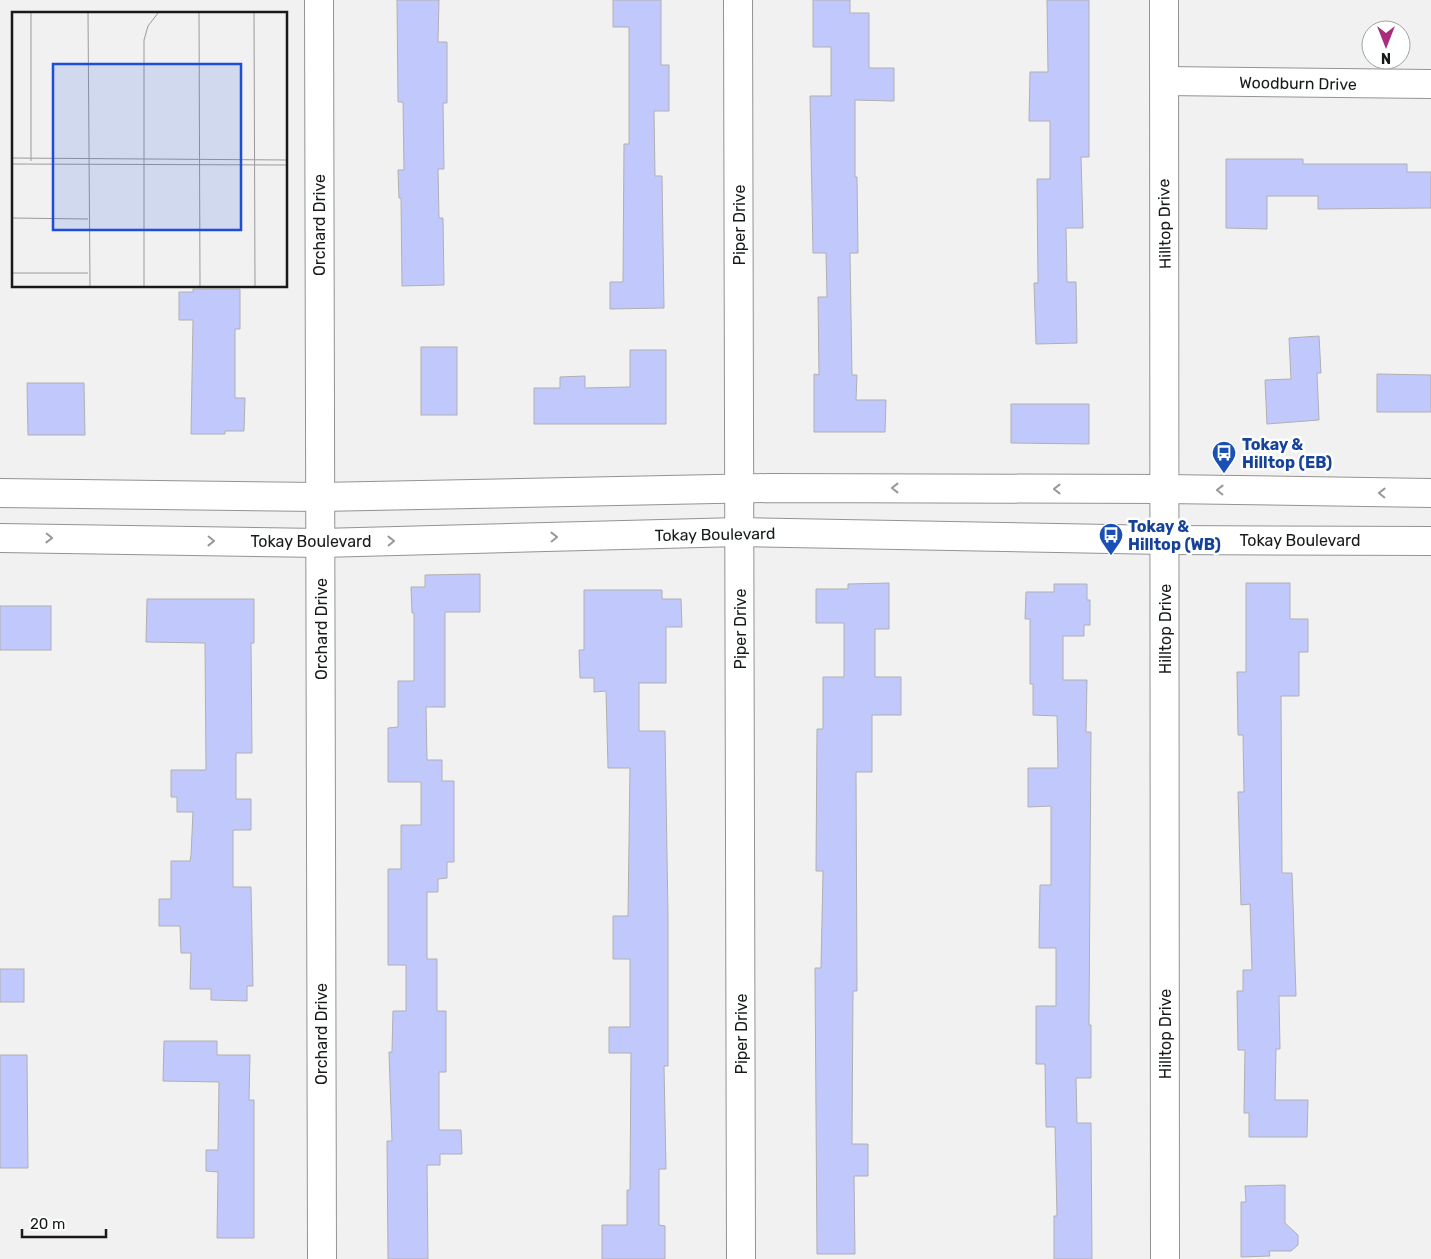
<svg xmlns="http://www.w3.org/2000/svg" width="1431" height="1259" font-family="Rubik,sans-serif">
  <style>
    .building { fill: #c1c8fc; stroke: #b0b0b1 }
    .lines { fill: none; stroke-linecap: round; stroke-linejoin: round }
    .minor-casing { stroke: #939394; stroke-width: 30 }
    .minor { stroke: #fff; stroke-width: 28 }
    .oneway { stroke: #989898 }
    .labels { text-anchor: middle; stroke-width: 5; stroke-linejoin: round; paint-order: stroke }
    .street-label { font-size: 16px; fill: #19191a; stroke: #feffff }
    .transit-label { font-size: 16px; font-weight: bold; fill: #164399; stroke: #feffff; text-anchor: start }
    .inset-road { fill: none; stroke: #9b9b9c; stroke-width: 1 }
    .view { fill: #1d4ed8; fill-opacity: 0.15; stroke: #1d4ed8; stroke-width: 2.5 }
    .inset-edge { fill: none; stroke: #19191a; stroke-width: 2.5 }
  </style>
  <rect width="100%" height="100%" fill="#f1f1f2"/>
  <g class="building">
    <path d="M 397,0 L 439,0 L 438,42 L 447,42 L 447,103 L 443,103 L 444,169 L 438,169 L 439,218 L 443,218 L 444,285 L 402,286 L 401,198 L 399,198 L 398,170 L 404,170 L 403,102 L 398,102 Z"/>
    <path d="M 613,0 L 661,0 L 661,65 L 669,65 L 669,111 L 654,111 L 655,176 L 662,176 L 664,308 L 610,309 L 610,282 L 623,282 L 624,144 L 629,144 L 629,27 L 613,27 Z"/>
    <path d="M 813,0 L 850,0 L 850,13 L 869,13 L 869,68 L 894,68 L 894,101 L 855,100 L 855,177 L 857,177 L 858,253 L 850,253 L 852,375 L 857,375 L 856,400 L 886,400 L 885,432 L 814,432 L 814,374 L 819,375 L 818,297 L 827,297 L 826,253 L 813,253 L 810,96 L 831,96 L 831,47 L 813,47 Z"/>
    <path d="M 1047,0 L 1089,0 L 1089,157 L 1081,157 L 1083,228 L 1066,228 L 1067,282 L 1076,282 L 1077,343 L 1036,344 L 1034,283 L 1038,283 L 1037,179 L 1050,179 L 1050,121 L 1029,121 L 1030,72 L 1048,72 Z"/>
    <path d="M 1226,159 L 1303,159 L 1303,164 L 1407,164 L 1407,172 L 1431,172 L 1431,208 L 1318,209 L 1318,196 L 1267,196 L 1267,229 L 1226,228 Z"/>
    <path d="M 193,289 L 240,289 L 240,329 L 235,329 L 235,398 L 245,398 L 244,431 L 225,431 L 225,434 L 191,434 L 193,320 L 179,320 L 179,292 L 193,292 Z"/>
    <path d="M 1319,336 L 1321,373 L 1317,373 L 1319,420 L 1267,424 L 1265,380 L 1291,379 L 1289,338 Z"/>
    <rect x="421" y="347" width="36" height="68"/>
    <path d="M 630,350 L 666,350 L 666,424 L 534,424 L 534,388 L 560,388 L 560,377 L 585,376 L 585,388 L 630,387 Z"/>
    <path d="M 1377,374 L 1431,375 L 1431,412 L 1377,412 Z"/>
    <path d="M 27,383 L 84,383 L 85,435 L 28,435 Z"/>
    <path d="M 1011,404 L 1089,404 L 1089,444 L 1011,443 Z"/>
    <path d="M 480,574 L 480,612 L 445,612 L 445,707 L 426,707 L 427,760 L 442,760 L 442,781 L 454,781 L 454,862 L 447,862 L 447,878 L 438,879 L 438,892 L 427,892 L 427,959 L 437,959 L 437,1011 L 446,1011 L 446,1072 L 439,1072 L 439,1130 L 461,1130 L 462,1154 L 440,1154 L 440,1165 L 427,1165 L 428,1259 L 388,1259 L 387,1141 L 392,1141 L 389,1052 L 392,1052 L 393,1011 L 406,1011 L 406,965 L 388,965 L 388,869 L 401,869 L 401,825 L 421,825 L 421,782 L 388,782 L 388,728 L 398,727 L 398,681 L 414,681 L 414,613 L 412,613 L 411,587 L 425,587 L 425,575 Z"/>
    <path d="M 889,583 L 889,629 L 875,629 L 875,677 L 901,677 L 901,715 L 872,715 L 872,772 L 856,772 L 857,991 L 853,991 L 852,1144 L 868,1144 L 868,1176 L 854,1176 L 855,1254 L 817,1254 L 815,968 L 821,968 L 823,871 L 816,871 L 817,729 L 823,729 L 823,677 L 844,677 L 844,623 L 816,623 L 816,589 L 848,589 L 848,584 Z"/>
    <path d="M 1246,583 L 1290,583 L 1290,619 L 1308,619 L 1308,652 L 1299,652 L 1299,696 L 1281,696 L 1282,873 L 1292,873 L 1296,996 L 1279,996 L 1280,1049 L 1276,1049 L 1275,1100 L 1308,1100 L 1307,1137 L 1249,1137 L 1249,1113 L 1244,1113 L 1245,1050 L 1238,1050 L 1237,991 L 1243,991 L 1243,970 L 1252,970 L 1250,904 L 1241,905 L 1238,792 L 1244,792 L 1243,735 L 1238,735 L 1237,672 L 1246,672 Z"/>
    <path d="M 1054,584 L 1087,584 L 1087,600 L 1090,600 L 1090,625 L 1084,625 L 1084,636 L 1063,636 L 1063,680 L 1087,680 L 1086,732 L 1091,732 L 1089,1025 L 1091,1025 L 1091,1078 L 1076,1078 L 1077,1123 L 1091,1123 L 1092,1259 L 1054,1259 L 1054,1216 L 1057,1216 L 1055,1127 L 1046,1127 L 1045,1064 L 1036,1064 L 1036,1006 L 1056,1006 L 1056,948 L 1039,948 L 1040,885 L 1051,885 L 1051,806 L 1028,807 L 1028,768 L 1058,768 L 1057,716 L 1033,715 L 1033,684 L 1030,684 L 1030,619 L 1025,619 L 1026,592 L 1054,592 Z"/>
    <path d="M 584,590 L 662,590 L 662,599 L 681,599 L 682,627 L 666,627 L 666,683 L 639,683 L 639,731 L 665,731 L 668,916 L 668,1066 L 664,1066 L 666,1169 L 659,1169 L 659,1225 L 665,1226 L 665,1259 L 602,1259 L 602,1225 L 627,1225 L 627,1190 L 630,1190 L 631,1053 L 609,1053 L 609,1027 L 630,1027 L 630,959 L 613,959 L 613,916 L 628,916 L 630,768 L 608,768 L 606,691 L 594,692 L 594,678 L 580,678 L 579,650 L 584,650 Z"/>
    <path d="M 147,599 L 254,599 L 254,643 L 251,643 L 252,753 L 236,753 L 236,799 L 251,799 L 251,830 L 233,830 L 233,887 L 251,887 L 253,986 L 247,986 L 247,1001 L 211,1000 L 211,989 L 190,989 L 191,953 L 181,953 L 180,926 L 159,926 L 159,899 L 171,899 L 171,861 L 190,861 L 191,855 L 193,812 L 177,812 L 177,797 L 171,797 L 171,770 L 206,770 L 205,643 L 146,642 Z"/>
    <rect x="0" y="606" width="51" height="44"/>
    <rect x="0" y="969" width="24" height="33"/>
    <path d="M 164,1041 L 217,1041 L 217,1055 L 250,1055 L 249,1100 L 254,1100 L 254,1238 L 217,1238 L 218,1172 L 206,1171 L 206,1150 L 218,1150 L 219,1082 L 163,1081 Z"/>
    <path d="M 0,1055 L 27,1055 L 28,1168 L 0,1168 Z"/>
    <path d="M 1285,1185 L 1285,1223 L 1298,1235 L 1298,1245 L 1291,1251 L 1269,1251 L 1270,1256 L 1241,1257 L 1241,1202 L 1246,1202 L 1245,1186 Z"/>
  </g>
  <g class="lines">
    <defs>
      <g id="minor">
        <path d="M 319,0 L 322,1259"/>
        <path d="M 738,0 L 741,1259"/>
        <path d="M 1164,0 L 1165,1259"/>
        <path d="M 1165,81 L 1431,84"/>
        <path d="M 0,493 L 319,497 L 769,488 L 1165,489 L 1431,493"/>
        <path d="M 0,538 L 321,543 L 739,532 L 1165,540 L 1431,541"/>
      </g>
    </defs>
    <use href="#minor" class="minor-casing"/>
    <use href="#minor" class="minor"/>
  </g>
  <defs><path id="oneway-chevron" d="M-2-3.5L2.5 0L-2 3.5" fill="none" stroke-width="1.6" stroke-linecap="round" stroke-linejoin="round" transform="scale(1.25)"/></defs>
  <g class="oneway">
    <use href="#oneway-chevron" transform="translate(895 488) rotate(-180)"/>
    <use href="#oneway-chevron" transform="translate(1057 489) rotate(-180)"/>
    <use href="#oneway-chevron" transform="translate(1220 490) rotate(-179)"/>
    <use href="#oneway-chevron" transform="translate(1382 493) rotate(-179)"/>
    <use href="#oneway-chevron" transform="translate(554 537) rotate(-1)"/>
    <use href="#oneway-chevron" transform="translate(49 538) rotate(1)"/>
    <use href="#oneway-chevron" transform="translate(211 541) rotate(1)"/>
    <use href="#oneway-chevron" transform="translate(391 541) rotate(-1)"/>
  </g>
  <defs>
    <symbol id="bus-pin" viewBox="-11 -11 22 30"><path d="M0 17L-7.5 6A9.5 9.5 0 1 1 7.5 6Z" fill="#1a4fb4" stroke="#feffff"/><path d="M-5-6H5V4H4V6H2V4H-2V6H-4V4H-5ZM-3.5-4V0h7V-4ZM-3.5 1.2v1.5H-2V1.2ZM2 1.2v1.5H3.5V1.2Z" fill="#fff"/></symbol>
  </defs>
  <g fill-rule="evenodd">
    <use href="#bus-pin" x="1210" y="439" width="28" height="38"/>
    <use href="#bus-pin" x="1097" y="521" width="28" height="38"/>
  </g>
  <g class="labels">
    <g class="street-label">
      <text transform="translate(1298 83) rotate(1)" y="6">Woodburn Drive</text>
      <text transform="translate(1164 224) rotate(-91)" y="6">Hilltop Drive</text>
      <text transform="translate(319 225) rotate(-90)" y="6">Orchard Drive</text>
      <text transform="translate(739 225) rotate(-90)" y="6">Piper Drive</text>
      <text transform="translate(715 534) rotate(-1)" y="6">Tokay Boulevard</text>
      <text x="1300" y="546">Tokay Boulevard</text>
      <text x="311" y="547">Tokay Boulevard</text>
      <text transform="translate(321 629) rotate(-90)" y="6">Orchard Drive</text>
      <text transform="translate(740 629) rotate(-90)" y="6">Piper Drive</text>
      <text transform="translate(1165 629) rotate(-90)" y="6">Hilltop Drive</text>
      <text transform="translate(321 1034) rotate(-90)" y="6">Orchard Drive</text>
      <text transform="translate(741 1034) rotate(-90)" y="6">Piper Drive</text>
      <text transform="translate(1165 1034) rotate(-90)" y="6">Hilltop Drive</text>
    </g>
    <g class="transit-label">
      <text x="1242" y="450">Tokay &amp;<tspan x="1242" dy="18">Hilltop (EB)</tspan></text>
      <text x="1128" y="532">Tokay &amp;<tspan x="1128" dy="18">Hilltop (WB)</tspan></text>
    </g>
  </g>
  <g transform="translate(12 12)">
    <rect width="275" height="275" fill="#f1f1f2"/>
    <path class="inset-road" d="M 76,0 L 78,275M 187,0 L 188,275M 242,0 L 243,275M 0,146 L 275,148M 19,149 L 19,0M 0,152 L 275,153M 0,206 L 76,207M 0,261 L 76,261M 132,275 L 132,28 L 136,14 L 146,1"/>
    <path class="view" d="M 41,52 L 229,52 L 229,218 L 41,218 Z"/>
    <rect width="275" height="275" class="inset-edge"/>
  </g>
  <g transform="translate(1386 45) rotate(180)"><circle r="24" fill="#feffff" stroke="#a2a3a3"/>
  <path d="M0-4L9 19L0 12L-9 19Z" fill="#a92c7d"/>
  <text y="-8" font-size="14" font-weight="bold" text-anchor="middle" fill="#19191a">N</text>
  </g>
  <path d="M22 1229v8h84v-8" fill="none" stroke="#19191a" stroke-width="2.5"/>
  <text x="30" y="1229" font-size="15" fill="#19191a" stroke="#feffff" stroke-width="4" paint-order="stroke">20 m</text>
</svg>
